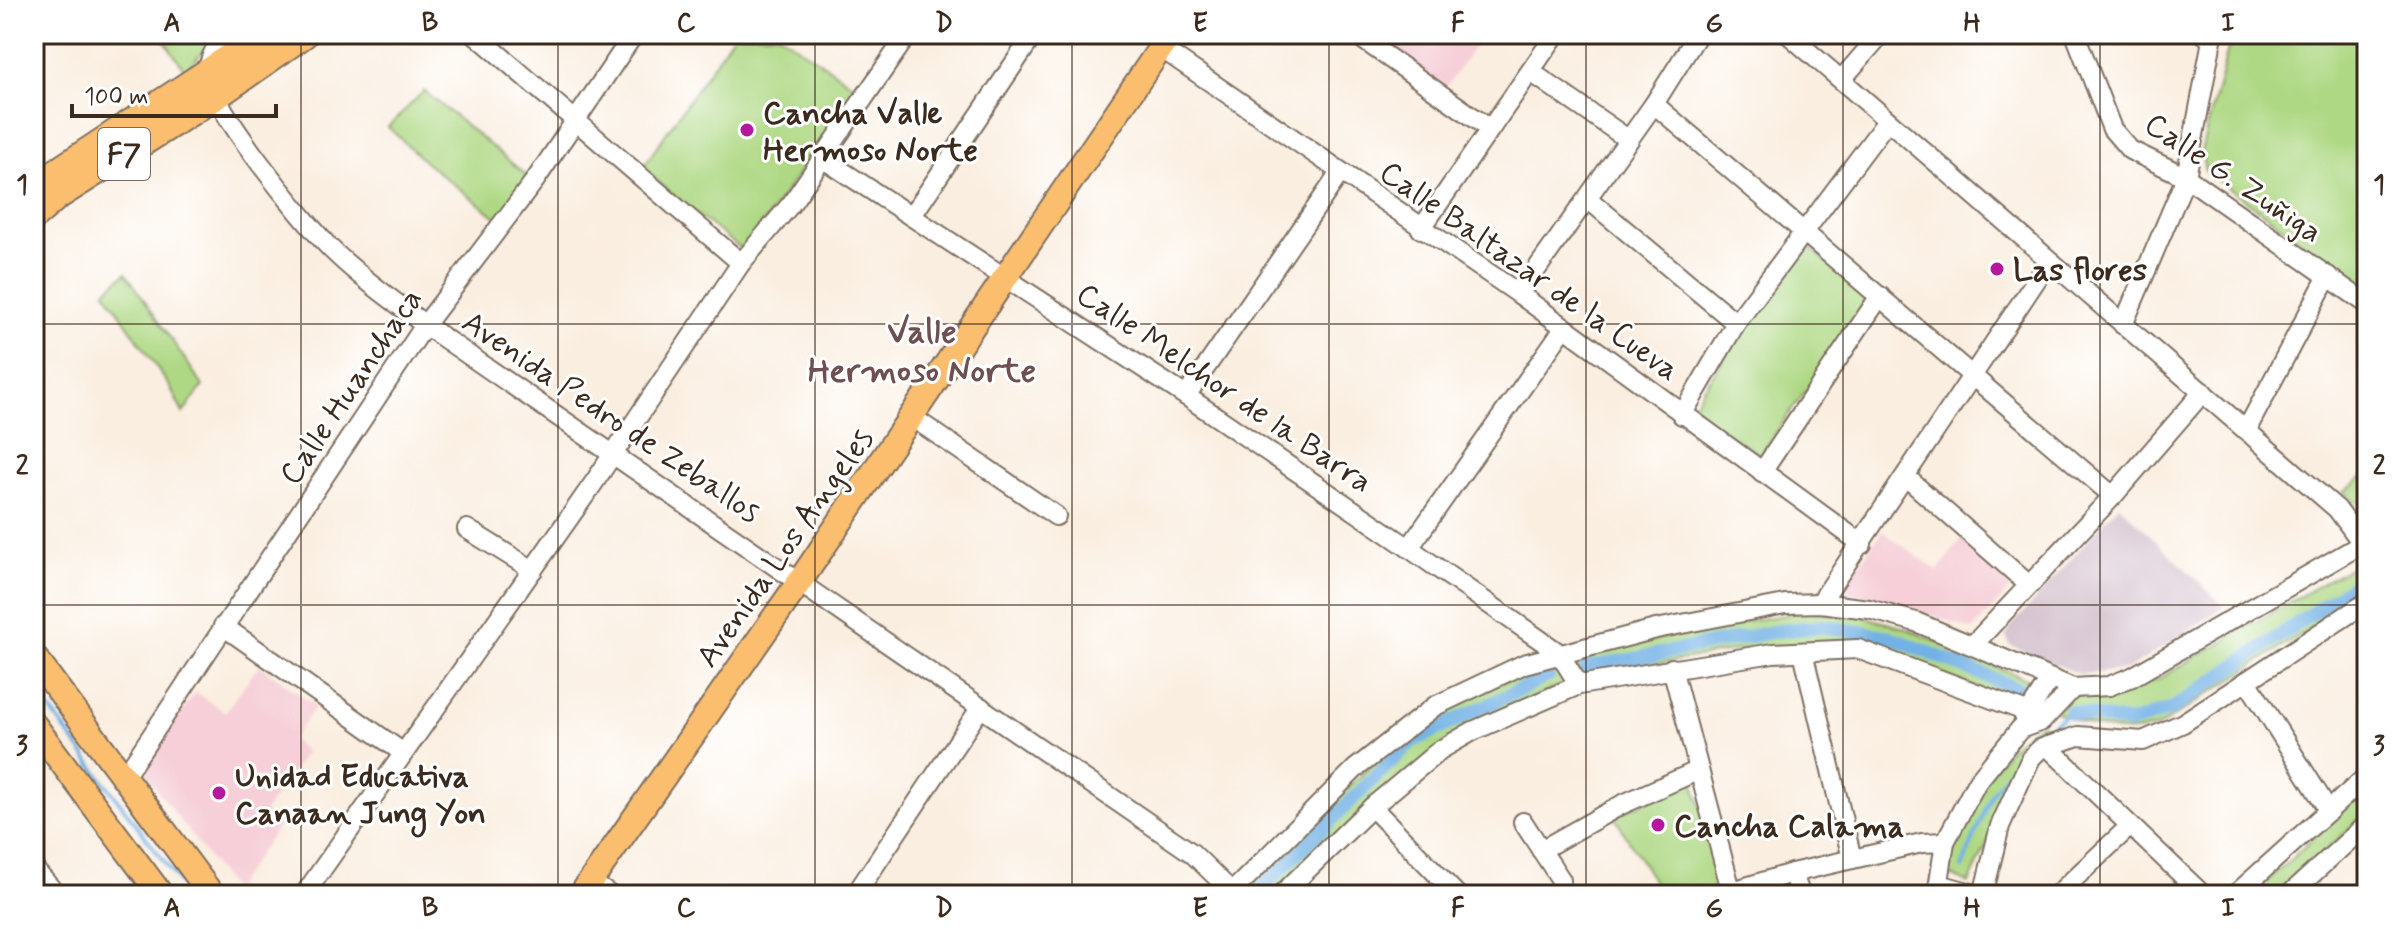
<svg xmlns="http://www.w3.org/2000/svg" width="2401" height="929" font-family="Mynerve,sans-serif">
  <style>
    .built { fill: #f6cfd8 }
    .industrial { fill: #d1bdca }
    .green { fill: #aed883; stroke: #748150; stroke-width: 2 }
    .lines { fill: none; stroke-linecap: round; stroke-linejoin: round }
    .stream { stroke: #72b1e5; stroke-width: 4 }
    .canal { stroke: #72b1e5; stroke-width: 14 }
    .minor-casing { stroke: #7e6f62; stroke-width: 22 }
    .major-casing { stroke: #7e6f62; stroke-width: 28 }
    .highway-casing { stroke: #7e6f62; stroke-width: 32 }
    .minor { stroke: #fff; stroke-width: 18 }
    .major { stroke: #fbbe6e; stroke-width: 24 }
    .highway { stroke: #fbbe6e; stroke-width: 28 }
    .grid { fill: none; stroke: #3b2a1e; stroke-width: 2; stroke-opacity: 0.55 }
    .poi-dot { fill: #b5179e; stroke: #fff; stroke-width: 3 }
    .labels { text-anchor: middle; stroke-width: 6; stroke-linejoin: round; paint-order: stroke }
    .shield { fill: #fff; stroke: #766a62; stroke-width: 2 }
    .shield-label { font-size: 30px; font-weight: bold; fill: #3b2a1e }
    .poi-label { font-size: 32px; font-weight: bold; fill: #3b2a1e; stroke: #fff; text-anchor: start }
    .street-label { font-size: 32px; fill: #3b2a1e; stroke: #fff }
    .neighbourhood-label { font-size: 34px; font-weight: bold; fill: #6e4f52; stroke: #fff }
    .neatline { fill: none; stroke: #3b2a1e; stroke-width: 3 }
    .grid-label { font-size: 26px; text-anchor: middle; font-weight: bold; fill: #3b2a1e }
  </style>
  <rect width="100%" height="100%" fill="#fff"/>
  <filter id="ink" filterUnits="userSpaceOnUse"><feTurbulence type="fractalNoise" baseFrequency=".0125" numOctaves="2"/><feDisplacementMap in="SourceGraphic" scale="16" xChannelSelector="R" yChannelSelector="G"/><feConvolveMatrix kernelMatrix="1 2 1 2 8 2 1 2 1" color-interpolation-filters="sRGB"/></filter>
  <filter id="wash" filterUnits="userSpaceOnUse"><feTurbulence type="fractalNoise" baseFrequency=".006" numOctaves="4" result="noise"/><feDisplacementMap in="SourceGraphic" scale="32" xChannelSelector="R" yChannelSelector="G"/><feGaussianBlur stdDeviation="1.8" result="paint"/><feColorMatrix in="noise" values="0 0 0 0 0 0 0 0 0 0 0 0 0 0 0 0 0 1.4 0 .05"/><feComposite in="paint" operator="in"/></filter>
  <g filter="url(#wash)">
    <rect width="100%" height="100%" fill="#faeee0"/>
    <g class="built">
      <path d="M 1369,34 L 1483,34 L 1446,87 Z"/>
      <path d="M 1882,531 L 1938,571 L 1961,539 L 2014,584 L 1973,630 L 1898,603 L 1846,592 L 1844,587 Z"/>
      <path d="M 259,665 L 316,706 L 292,740 L 306,752 L 264,812 L 279,825 L 233,891 L 146,775 L 149,761 L 195,692 L 225,712 Z"/>
    </g>
    <path class="industrial" d="M 2119,505 L 2225,607 L 2127,670 L 2079,674 L 2010,645 L 2006,636 L 2011,627 Z"/>
    <g class="green">
      <path d="M 160,34 L 220,34 L 185,70 Z"/>
      <path d="M 734,34 L 779,34 L 858,88 L 744,251 L 677,199 L 643,167 Z"/>
      <path d="M 2232,34 L 2367,34 L 2367,288 L 2205,171 L 2201,151 Z"/>
      <path d="M 424,91 L 531,179 L 500,220 L 425,162 L 388,127 Z"/>
      <path d="M 1808,246 L 1870,300 L 1760,455 L 1690,409 L 1794,253 Z"/>
      <path d="M 126,273 L 203,386 L 183,413 L 170,387 L 105,291 Z"/>
      <path d="M 2367,474 L 2367,509 L 2344,492 Z"/>
      <path d="M 2367,557 L 2367,592 L 2156,728 C 2120,737 2089,727 2056,712 L 2072,695 L 2112,693 L 2159,679 Z"/>
      <path d="M 1803,612 L 1854,614 L 1905,628 L 2033,682 L 2017,702 L 1851,641 L 1743,649 L 1582,677 L 1571,658 L 1716,626 Z"/>
      <path d="M 1555,662 L 1568,682 L 1470,726 L 1272,895 L 1246,895 L 1241,890 L 1400,738 L 1469,695 Z"/>
      <path d="M 2040,723 L 2051,731 L 2033,746 L 1969,883 L 1947,874 C 1956,816 1992,757 2040,723 Z"/>
      <path d="M 1693,781 L 1722,877 C 1707,900 1686,895 1662,895 L 1614,816 Z"/>
      <path d="M 2367,787 L 2367,812 L 2278,895 L 2253,895 Z"/>
    </g>
    <g class="lines">
      <g class="stream">
        <path d="M 34,688 L 189,895"/>
        <path d="M 2049,727 L 2070,712"/>
        <path d="M 1962,868 L 1992,793 L 2030,742"/>
      </g>
      <g class="canal">
        <path d="M 1587,668 L 1777,631 L 1823,626 L 1890,637 L 2023,691"/>
        <path d="M 2070,712 L 2130,723 L 2172,709 L 2367,576"/>
        <path d="M 1258,892 L 1411,742 L 1548,676"/>
      </g>
    </g>
  </g>
  <g filter="url(#ink)">
    <g class="lines">
      <defs>
        <g id="minor">
          <path d="M 224,34 C 217,46 208,59 208,73 C 208,105 305,222 330,248 C 359,277 393,300 425,325 L 1192,853 L 1235,895"/>
          <path d="M 475,34 L 741,263"/>
          <path d="M 1355,34 L 1490,129"/>
          <path d="M 1788,34 L 2337,509 L 2362,543"/>
          <path d="M 2075,34 L 2112,129 L 2130,150 L 2186,177 L 2367,304"/>
          <path d="M 1161,48 L 1519,294 L 1862,544"/>
          <path d="M 1531,72 L 1629,140"/>
          <path d="M 1842,79 L 1881,34"/>
          <path d="M 1654,104 L 2113,496"/>
          <path d="M 822,158 L 1186,396 L 1409,548 L 1559,653 L 1579,685"/>
          <path d="M 1588,199 L 1736,323"/>
          <path d="M 913,214 L 1034,34"/>
          <path d="M 1421,229 L 1556,34"/>
          <path d="M 1519,294 L 1654,104 L 1698,34"/>
          <path d="M 2123,325 L 2186,177 L 2212,40 L 2204,34"/>
          <path d="M 1186,396 L 1340,173"/>
          <path d="M 1682,415 L 1736,323 L 1887,121"/>
          <path d="M 912,417 L 1056,516"/>
          <path d="M 2247,429 L 2328,276"/>
          <path d="M 1762,472 L 1880,296"/>
          <path d="M 1907,478 L 2028,584"/>
          <path d="M 467,529 L 533,570"/>
          <path d="M 1409,548 L 1564,328"/>
          <path d="M 1820,603 L 2049,261"/>
          <path d="M 223,626 L 402,752"/>
          <path d="M 1973,645 L 2113,496 L 2203,392"/>
          <path d="M 1803,652 L 1852,859"/>
          <path d="M 1672,668 L 1731,890"/>
          <path d="M 2247,681 L 2329,811"/>
          <path d="M 2024,720 L 2050,679"/>
          <path d="M 2047,746 L 2203,895"/>
          <path d="M 124,777 L 425,325 L 536,179 L 634,34"/>
          <path d="M 1372,807 L 1457,895"/>
          <path d="M 1523,822 L 1561,880"/>
          <path d="M 1541,850 L 1621,805 L 1699,770"/>
          <path d="M 34,869 L 57,895"/>
          <path d="M 1792,873 L 1801,895"/>
          <path d="M 591,882 L 610,895"/>
          <path d="M 1939,884 L 1979,895"/>
          <path d="M 304,895 L 593,484 L 741,263 L 791,204 L 908,34"/>
          <path d="M 855,895 L 981,707"/>
          <path d="M 1229,895 L 1355,769 L 1435,706 L 1524,664 L 1656,629 L 1785,604 L 1820,603 L 1869,609 L 1916,622 L 2073,688 L 2109,686 L 2132,677 L 2367,541"/>
          <path d="M 1281,895 L 1372,807 L 1440,750 L 1473,731 L 1579,685 L 1773,653 L 1858,649 L 2027,712 L 2042,721"/>
          <path d="M 1719,895 L 1792,873 L 1922,843 L 1945,842"/>
          <path d="M 1937,895 L 1945,842 L 1977,782 L 2020,729 L 2042,721 L 2073,688"/>
          <path d="M 1983,895 L 2000,826 L 2031,758 L 2040,749 L 2078,736 L 2143,741 L 2183,723 L 2367,602"/>
          <path d="M 2057,895 L 2130,826"/>
          <path d="M 2235,895 L 2367,776"/>
          <path d="M 2289,895 L 2367,824"/>
        </g>
        <g id="major">
          <path d="M 34,657 L 212,895"/>
          <path d="M 34,725 L 161,895"/>
          <path d="M 581,895 L 800,581 L 1170,34"/>
        </g>
        <g id="highway">
          <path d="M 34,188 L 267,34"/>
          <path d="M 34,215 L 56,196 L 216,95 L 303,34"/>
        </g>
      </defs>
      <use href="#minor" class="minor-casing"/>
      <use href="#major" class="major-casing"/>
      <use href="#highway" class="highway-casing"/>
      <use href="#minor" class="minor"/>
      <use href="#major" class="major"/>
      <use href="#highway" class="highway"/>
    </g>
  </g>
  <path class="grid" d="M 301,34 L 301,895M 558,34 L 558,895M 815,34 L 815,895M 1072,34 L 1072,895M 1329,34 L 1329,895M 1586,34 L 1586,895M 1843,34 L 1843,895M 2100,34 L 2100,895M 34,324 L 2367,324M 34,605 L 2367,605"/>
  <g class="poi-dot">
    <circle cx="747" cy="130" r="8"/>
    <circle cx="1997" cy="269" r="8"/>
    <circle cx="219" cy="793" r="8"/>
    <circle cx="1658" cy="825" r="8"/>
  </g>
  <g class="labels">
    <rect class="shield" x="98" y="128" width="52" height="52" rx="6"/>
    <g class="shield-label">
      <text x="124" y="164">F7</text>
    </g>
    <g class="poi-label">
      <text x="763" y="123">Cancha Valle<tspan x="763" dy="37">Hermoso Norte</tspan></text>
      <text x="2013" y="280">Las flores</text>
      <text x="235" y="786">Unidad Educativa<tspan x="235" dy="37">Canaan Jung Yon</tspan></text>
      <text x="1674" y="836">Cancha Calama</text>
    </g>
    <g class="street-label">
      <text transform="translate(2234 177) rotate(34)" y="11">Calle G. Zuñiga</text>
      <text transform="translate(1530 270) rotate(35)" y="11">Calle Baltazar de la Cueva</text>
      <text transform="translate(350 386) rotate(-56)" y="11">Calle Huanchaca</text>
      <text transform="translate(1225 387) rotate(34)" y="11">Calle Melchor de la Barra</text>
      <text transform="translate(612 416) rotate(34)" y="11">Avenida Pedro de Zeballos</text>
      <text transform="translate(784 547) rotate(-55)" y="11">Avenida Los Angeles</text>
    </g>
    <g class="neighbourhood-label">
      <text x="922" y="342">Valle<tspan x="922" dy="39">Hermoso Norte</tspan></text>
    </g>
  </g>
  <rect width="2401" height="929" fill="none" stroke="#fff" stroke-width="88"/>
  <path d="M72 104v12h204v-12" fill="none" stroke="#3b2a1e" stroke-width="4"/>
  <text x="84" y="104" font-size="24" fill="#3b2a1e" stroke="#ffffff" stroke-width="6" paint-order="stroke">100 m</text>
  <rect x="44" y="44" width="2313" height="841" class="neatline"/>
  <g class="grid-label">
    <text x="172" y="31">A</text>
    <text x="430" y="31">B</text>
    <text x="686" y="31">C</text>
    <text x="944" y="31">D</text>
    <text x="1200" y="31">E</text>
    <text x="1458" y="31">F</text>
    <text x="1714" y="31">G</text>
    <text x="1972" y="31">H</text>
    <text x="2228" y="31">I</text>
    <text x="22" y="193">1</text>
    <text x="2379" y="193">1</text>
    <text x="22" y="474">2</text>
    <text x="2379" y="474">2</text>
    <text x="22" y="754">3</text>
    <text x="2379" y="754">3</text>
    <text x="172" y="916">A</text>
    <text x="430" y="916">B</text>
    <text x="686" y="916">C</text>
    <text x="944" y="916">D</text>
    <text x="1200" y="916">E</text>
    <text x="1458" y="916">F</text>
    <text x="1714" y="916">G</text>
    <text x="1972" y="916">H</text>
    <text x="2228" y="916">I</text>
  </g>
</svg>
